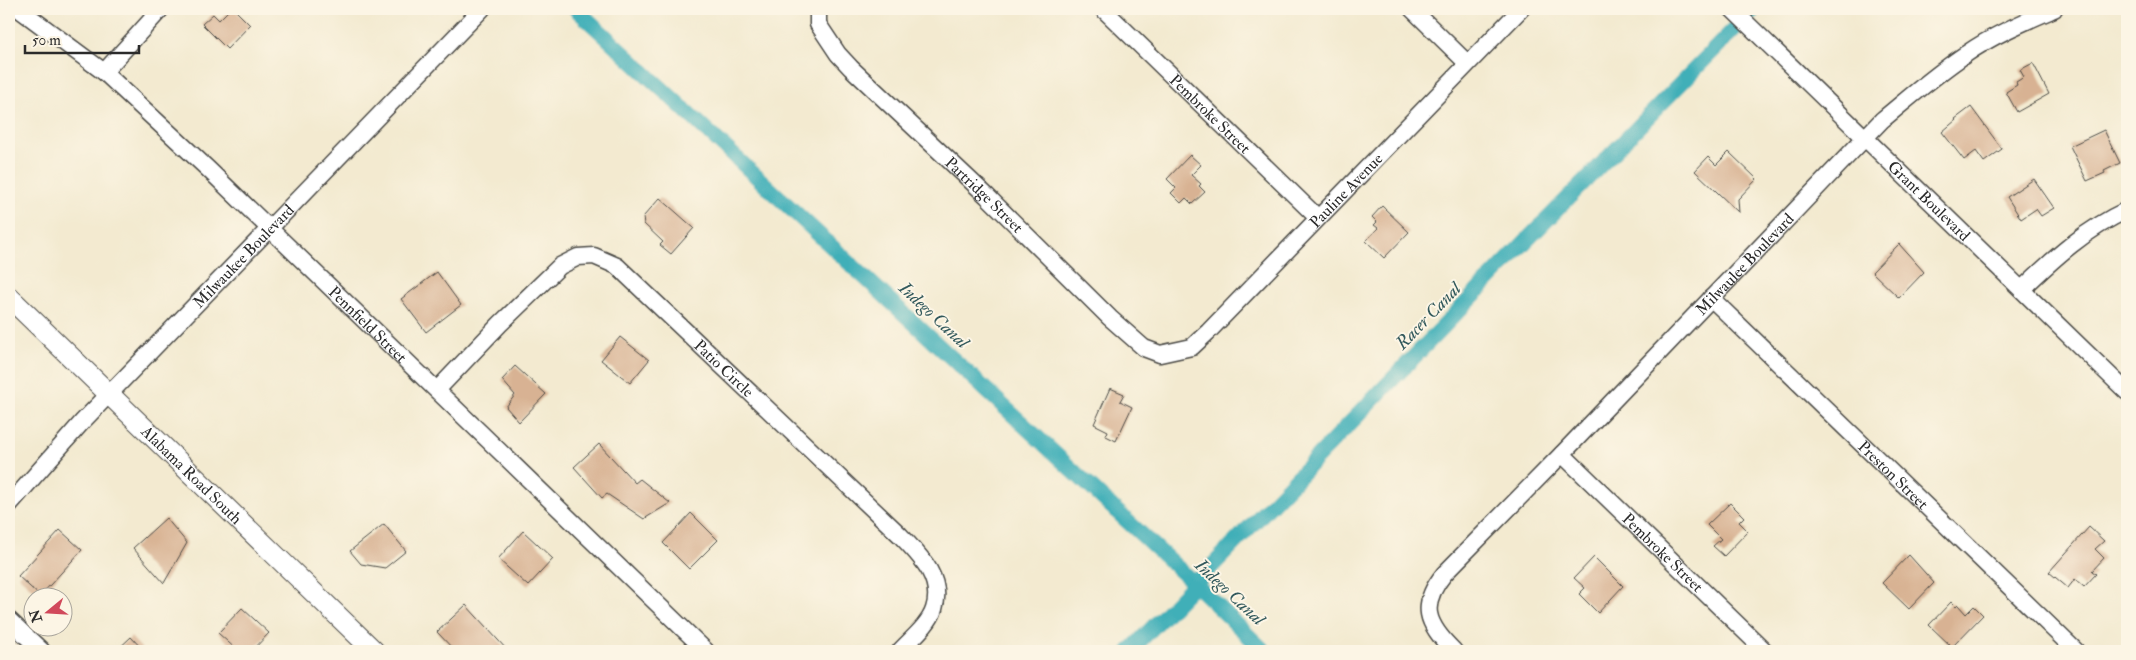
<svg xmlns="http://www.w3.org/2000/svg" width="2136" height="660" font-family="'IM FELL Double Pica',serif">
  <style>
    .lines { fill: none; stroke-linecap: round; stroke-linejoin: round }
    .canal { stroke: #3fafb8; stroke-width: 16 }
    .building { fill: #d8b293 }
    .minor-casing { stroke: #494844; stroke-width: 19 }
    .tertiary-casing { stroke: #494844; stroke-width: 22 }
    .minor { stroke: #fff; stroke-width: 16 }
    .tertiary { stroke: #fff; stroke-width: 20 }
    .labels { text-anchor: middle; stroke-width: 4; stroke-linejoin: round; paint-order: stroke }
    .street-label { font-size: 16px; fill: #2b2b2b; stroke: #fcf5e5 }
    .water-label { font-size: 18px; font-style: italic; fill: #32595c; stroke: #fcf5e5 }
  </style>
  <rect width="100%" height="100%" fill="#fcf5e5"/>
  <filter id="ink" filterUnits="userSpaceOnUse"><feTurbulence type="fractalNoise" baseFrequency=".02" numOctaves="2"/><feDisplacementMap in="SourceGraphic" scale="10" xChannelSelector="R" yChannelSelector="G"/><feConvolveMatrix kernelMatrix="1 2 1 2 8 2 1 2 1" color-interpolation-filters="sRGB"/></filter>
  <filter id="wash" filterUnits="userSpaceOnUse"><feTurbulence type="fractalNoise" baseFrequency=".0096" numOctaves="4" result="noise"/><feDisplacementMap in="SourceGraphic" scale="20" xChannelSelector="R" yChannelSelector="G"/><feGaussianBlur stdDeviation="1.12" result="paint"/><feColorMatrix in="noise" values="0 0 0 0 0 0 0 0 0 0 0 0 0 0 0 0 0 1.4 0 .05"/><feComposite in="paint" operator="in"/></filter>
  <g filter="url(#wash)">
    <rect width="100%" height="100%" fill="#f3ead0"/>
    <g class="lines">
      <g class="canal">
        <path d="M 576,9 L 1195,584 L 1264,651"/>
        <path d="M 1130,651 L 1525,242 L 1754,9"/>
      </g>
    </g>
    <g id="blocks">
      <g class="building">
        <path d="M 230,9 L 234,9 L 250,25 L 227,49 L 202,24 L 213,14 L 219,20 Z"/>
        <path d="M 2033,63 L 2049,94 L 2017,112 L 2006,92 L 2017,85 L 2016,82 L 2024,77 L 2020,70 Z"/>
        <path d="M 1971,107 L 2002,149 L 1984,162 L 1976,151 L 1964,160 L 1942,132 L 1956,120 L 1955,119 Z"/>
        <path d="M 2104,130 L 2120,163 L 2104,171 L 2105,173 L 2087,181 L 2070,146 Z"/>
        <path d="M 1729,152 L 1757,179 L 1738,199 L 1739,213 L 1695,171 L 1708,157 L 1716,165 Z"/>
        <path d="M 1190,155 L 1201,165 L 1191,175 L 1201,184 L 1199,186 L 1205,192 L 1192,204 L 1186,198 L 1181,203 L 1171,193 L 1176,188 L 1167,179 Z"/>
        <path d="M 2034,179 L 2054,208 L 2041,216 L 2036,209 L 2021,219 L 2007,197 Z"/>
        <path d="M 660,198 L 694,228 L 671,254 L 660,245 L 663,242 L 644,224 L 643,217 Z"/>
        <path d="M 1382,206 L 1409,232 L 1384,258 L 1366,241 L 1378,228 L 1374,225 L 1377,222 L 1372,217 Z"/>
        <path d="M 1899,244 L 1924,272 L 1899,298 L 1872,272 Z"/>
        <path d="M 437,272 L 461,305 L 426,332 L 401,299 Z"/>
        <path d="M 620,337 L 649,360 L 630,383 L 601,360 Z"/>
        <path d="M 515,366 L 546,394 L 519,422 L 506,407 L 515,395 L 502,380 Z"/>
        <path d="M 1110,388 L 1124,394 L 1120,401 L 1132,407 L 1116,441 L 1106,436 L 1108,431 L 1094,424 Z"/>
        <path d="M 599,444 L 635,483 L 640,479 L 670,503 L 644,519 L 607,494 L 602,498 L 574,467 Z"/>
        <path d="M 1730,503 L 1744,517 L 1739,522 L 1748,531 L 1724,556 L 1713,546 L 1721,539 L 1707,525 Z"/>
        <path d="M 691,513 L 718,540 L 689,569 L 663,543 Z"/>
        <path d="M 166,518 L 187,543 L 164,583 L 133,548 Z"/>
        <path d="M 384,524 L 406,551 L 385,568 L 361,564 L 350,551 Z"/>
        <path d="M 2089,527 L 2104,541 L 2095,549 L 2104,558 L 2092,571 L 2096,574 L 2084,587 L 2075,579 L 2068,588 L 2049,572 Z"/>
        <path d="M 60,530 L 82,550 L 40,596 L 18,576 Z"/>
        <path d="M 523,531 L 553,559 L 528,586 L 498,559 Z"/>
        <path d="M 1909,555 L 1934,583 L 1909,609 L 1882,583 Z"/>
        <path d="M 1594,557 L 1623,586 L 1598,613 L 1579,594 L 1585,588 L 1574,578 Z"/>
        <path d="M 1951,602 L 1956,607 L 1958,605 L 1966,614 L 1974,606 L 1983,615 L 1952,647 L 1929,625 Z"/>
        <path d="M 466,605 L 508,651 L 455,651 L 437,632 Z"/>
        <path d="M 242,608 L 269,633 L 252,651 L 238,651 L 218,633 Z"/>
        <path d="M 131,637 L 144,651 L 116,651 Z"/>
      </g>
    </g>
  </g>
  <g filter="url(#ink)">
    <use href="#blocks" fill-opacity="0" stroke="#494844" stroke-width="1"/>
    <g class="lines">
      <defs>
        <g id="minor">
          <path id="s1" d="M 19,9 L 104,72 L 208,169 L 706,651"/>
          <path id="s2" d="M 818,9 L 818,24 L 838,54 L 851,68 L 987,196 L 1110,318 L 1144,348 L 1160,354 L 1192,347 L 1208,332 L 1521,9"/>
          <path id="s3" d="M 1103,9 L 1318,218"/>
          <path d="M 1412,9 L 1467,63"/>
          <path id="s4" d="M 1732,9 L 2127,392"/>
          <path d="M 104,72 L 161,9"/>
          <path d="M 2022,289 C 2054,258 2086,229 2127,210"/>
          <path id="s5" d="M 1711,298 L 2076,651"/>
          <path id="s6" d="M 437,390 L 500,324 L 560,266 L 578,257 L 594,256 L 617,266 L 900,535 C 919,555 944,578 934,609 C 929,625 911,639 900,651"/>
          <path id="s7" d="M 1562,454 L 1765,651"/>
          <path id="s8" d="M 9,505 L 83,421 L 482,9"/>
          <path d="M 9,620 L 42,651"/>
          <path id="s9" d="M 1454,651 C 1426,624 1419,605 1444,574 L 1562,454 L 1882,120 C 1910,97 1936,74 1966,54 C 1993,35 2024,22 2054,9"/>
        </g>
        <g id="tertiary">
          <path id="s10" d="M 9,297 L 374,651"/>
        </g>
      </defs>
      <use href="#minor" class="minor-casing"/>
      <use href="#tertiary" class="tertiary-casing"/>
      <use href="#minor" class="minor"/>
      <use href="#tertiary" class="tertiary"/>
    </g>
  </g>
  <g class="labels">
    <g class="street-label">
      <text dy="6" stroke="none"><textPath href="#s3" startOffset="150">Pembroke Street</textPath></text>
      <text dy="6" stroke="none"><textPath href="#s2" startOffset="745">Pauline Avenue</textPath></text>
      <text dy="6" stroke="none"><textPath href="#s2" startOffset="254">Partridge Street</textPath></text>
      <text dy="6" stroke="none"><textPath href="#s4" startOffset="275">Grant Boulevard</textPath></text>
      <text dy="6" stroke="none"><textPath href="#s8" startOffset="342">Milwaukee Boulevard</textPath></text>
      <text dy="6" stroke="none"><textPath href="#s9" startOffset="521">Milwaulee Boulevard</textPath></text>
      <text dy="6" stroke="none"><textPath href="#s1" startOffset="471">Pennfield Street</textPath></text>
      <text dy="6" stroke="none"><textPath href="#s6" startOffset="384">Patio Circle</textPath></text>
      <text dy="6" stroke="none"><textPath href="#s10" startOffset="255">Alabama Road South</textPath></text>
      <text dy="6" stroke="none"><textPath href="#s5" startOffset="254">Preston Street</textPath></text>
      <text dy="6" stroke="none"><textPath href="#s7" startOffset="141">Pembroke Street</textPath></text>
    </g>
    <g class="water-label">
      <text transform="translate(934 315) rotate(43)" y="6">Indego Canal</text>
      <text transform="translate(1428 316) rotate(-46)" y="6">Racer Canal</text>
      <text transform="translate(1230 592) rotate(43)" y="6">Indego Canal</text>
    </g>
  </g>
  <rect width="2136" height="660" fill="none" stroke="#fcf5e5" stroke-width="30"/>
  <g transform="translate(48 612) rotate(252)"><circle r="24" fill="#fcf5e5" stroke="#a8a49b"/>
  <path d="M0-4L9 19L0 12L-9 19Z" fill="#d1495b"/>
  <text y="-8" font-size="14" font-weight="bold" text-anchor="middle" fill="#2b2b2b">N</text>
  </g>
  <path d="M25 45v8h114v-8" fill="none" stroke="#2b2b2b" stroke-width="2.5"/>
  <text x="32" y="45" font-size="15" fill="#2b2b2b" stroke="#fcf5e5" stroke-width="4" paint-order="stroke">50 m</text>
</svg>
